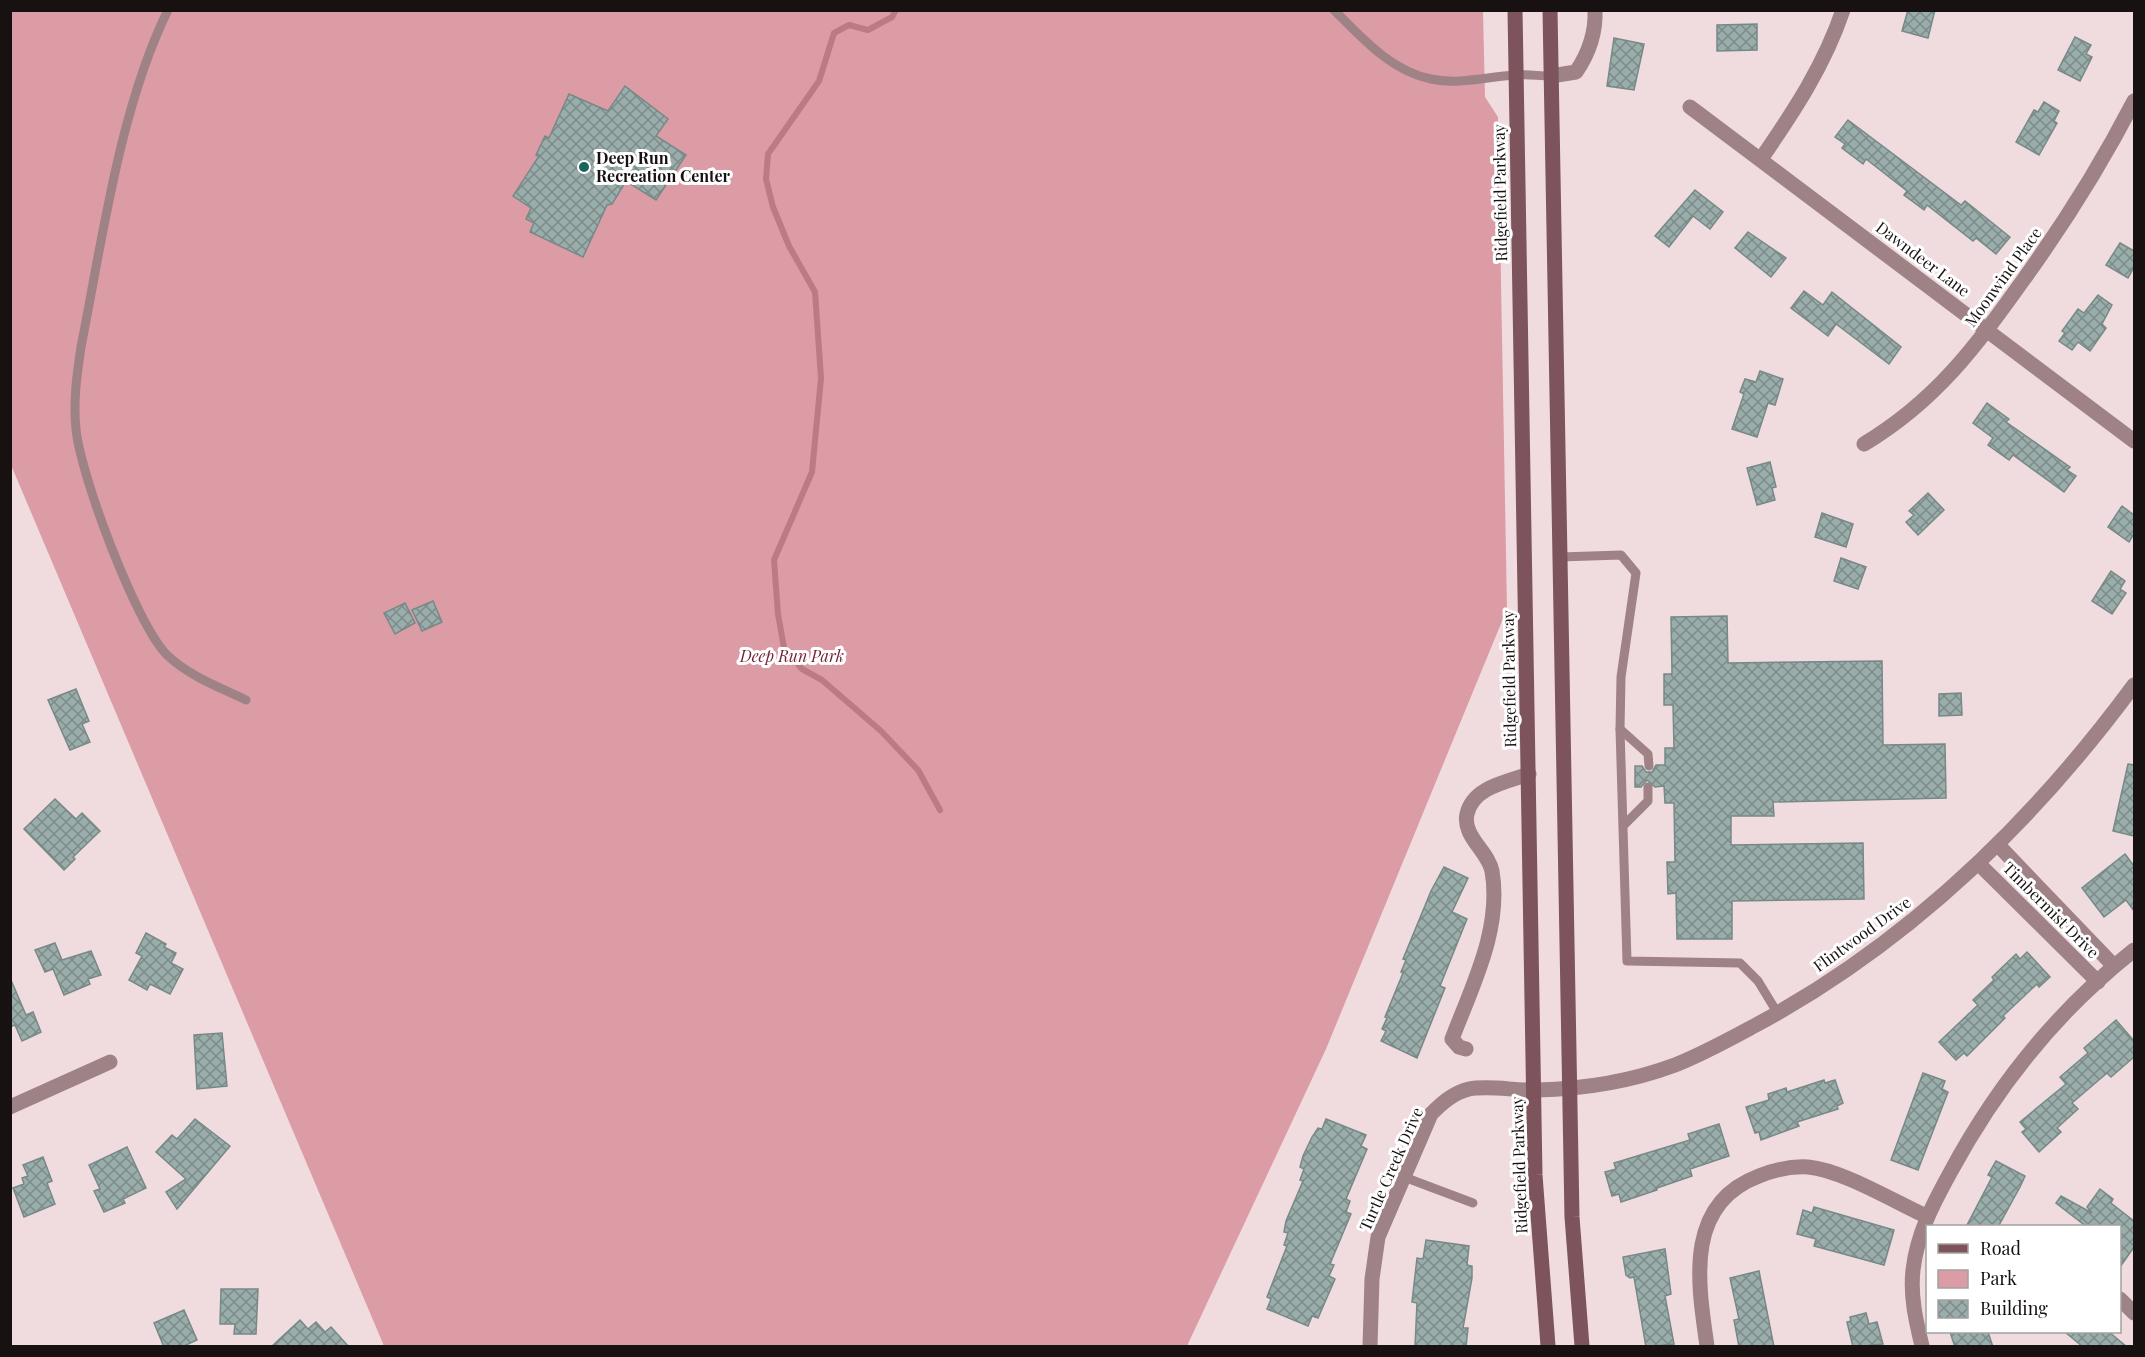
<svg xmlns="http://www.w3.org/2000/svg" width="2145" height="1357" font-family="'Playfair Display',serif">
  <style>
    .park { fill: #db9ca6 }
    .lines { fill: none; stroke-linecap: round; stroke-linejoin: round }
    .stream { stroke: #bb7b85; stroke-width: 6 }
    .building { fill: url(#building-cross-hatch); stroke: #778987; stroke-width: 1.5 }
    .service { stroke: #9f8286; stroke-width: 9 }
    .minor { stroke: #9f8286; stroke-width: 15 }
    .secondary { stroke: #7d545b; stroke-width: 15 }
    .poi-dot { fill: #18655f; stroke: #fff; stroke-width: 2 }
    .labels { text-anchor: middle; stroke-width: 6; stroke-linejoin: round; paint-order: stroke }
    .poi-label { font-size: 16px; font-weight: bold; fill: #181112; stroke: #fff; text-anchor: start }
    .street-label { font-size: 16px; fill: #181112; stroke: #fff }
    .park-label { font-size: 16px; font-style: italic; fill: #722337; stroke: #fff }
  </style>
  <defs>
    <pattern id="building-cross-hatch" width="8" height="8" patternUnits="userSpaceOnUse" patternTransform="scale(1.5)"><rect width="8" height="8" fill="#99adab"/><path d="M0 0l8 8M0 8l8-8" fill="none" stroke="#7c8b8a"/></pattern>
  </defs>
  <rect width="100%" height="100%" fill="#f0dcdf"/>
  <path class="park" d="M 10,11 L 1483,11 L 1485,97 L 1498,117 L 1507,609 L 1326,1049 L 1187,1346 L 384,1346 L 11,465 Z"/>
  <g class="lines">
    <path class="stream" d="M 896,10 L 892,17 L 868,30 L 849,25 L 834,33 L 819,81 L 768,154 L 766,179 L 773,207 L 789,246 L 815,292 L 821,378 L 812,472 L 774,560 L 778,614 L 784,648 L 802,669 L 822,680 L 881,731 L 918,770 L 940,810"/>
  </g>
  <g class="building">
    <path d="M 1908,10 L 1935,10 L 1928,38 L 1902,31 Z"/>
    <path d="M 1757,24 L 1757,50 L 1717,51 L 1717,25 Z"/>
    <path d="M 2075,37 L 2091,45 L 2086,54 L 2092,57 L 2080,81 L 2058,70 Z"/>
    <path d="M 1614,38 L 1644,44 L 1634,90 L 1607,86 Z"/>
    <path d="M 625,86 L 668,119 L 656,136 L 686,155 L 656,200 L 626,181 L 612,204 L 607,205 L 583,257 L 530,232 L 534,223 L 526,219 L 531,208 L 513,196 L 539,156 L 536,155 L 545,136 L 549,138 L 569,94 L 608,111 Z"/>
    <path d="M 2044,102 L 2059,111 L 2054,121 L 2057,123 L 2039,155 L 2016,142 L 2034,110 L 2038,112 Z"/>
    <path d="M 1848,120 L 1961,205 L 1965,201 L 2010,237 L 1996,254 L 1976,238 L 1973,241 L 1927,205 L 1924,210 L 1904,195 L 1907,191 L 1866,159 L 1863,164 L 1842,148 L 1845,144 L 1835,137 Z"/>
    <path d="M 1695,190 L 1723,212 L 1710,229 L 1693,216 L 1669,247 L 1655,236 Z"/>
    <path d="M 1748,232 L 1786,258 L 1771,277 L 1735,248 Z"/>
    <path d="M 2120,243 L 2134,251 L 2134,267 L 2128,278 L 2106,265 Z"/>
    <path d="M 1804,291 L 1823,305 L 1832,292 L 1901,347 L 1889,364 L 1836,324 L 1828,336 L 1791,308 Z"/>
    <path d="M 2098,295 L 2112,305 L 2102,324 L 2106,328 L 2090,351 L 2078,342 L 2072,350 L 2059,341 L 2065,333 L 2062,331 L 2078,309 L 2084,313 Z"/>
    <path d="M 1760,371 L 1783,379 L 1775,405 L 1768,403 L 1757,437 L 1732,429 L 1744,394 L 1740,392 L 1745,379 L 1756,382 Z"/>
    <path d="M 1987,403 L 2009,419 L 2006,422 L 2070,467 L 2067,470 L 2076,476 L 2064,492 L 2013,455 L 2009,460 L 1988,445 L 1993,438 L 1973,423 Z"/>
    <path d="M 1770,462 L 1776,487 L 1772,488 L 1775,500 L 1757,505 L 1747,468 Z"/>
    <path d="M 1928,493 L 1944,510 L 1918,535 L 1906,522 L 1914,515 L 1909,511 Z"/>
    <path d="M 2122,506 L 2134,515 L 2134,534 L 2129,542 L 2108,527 Z"/>
    <path d="M 1822,513 L 1853,524 L 1846,547 L 1815,537 Z"/>
    <path d="M 1841,558 L 1866,567 L 1858,589 L 1834,581 Z"/>
    <path d="M 2111,571 L 2125,581 L 2120,589 L 2126,593 L 2112,614 L 2092,601 Z"/>
    <path d="M 433,601 L 442,622 L 422,631 L 412,610 Z"/>
    <path d="M 405,603 L 415,623 L 395,634 L 384,613 Z"/>
    <path d="M 1727,616 L 1728,663 L 1882,661 L 1883,745 L 1945,744 L 1946,798 L 1773,802 L 1774,816 L 1731,816 L 1731,845 L 1863,843 L 1864,899 L 1732,901 L 1732,939 L 1677,939 L 1676,893 L 1668,894 L 1667,862 L 1675,862 L 1674,803 L 1665,803 L 1664,786 L 1655,787 L 1647,780 L 1641,787 L 1635,787 L 1635,766 L 1642,766 L 1646,772 L 1652,772 L 1656,765 L 1665,765 L 1665,748 L 1674,748 L 1673,705 L 1664,705 L 1664,674 L 1672,674 L 1671,617 Z"/>
    <path d="M 76,689 L 89,721 L 82,724 L 90,742 L 70,750 L 48,700 Z"/>
    <path d="M 1961,693 L 1962,715 L 1939,716 L 1939,694 Z"/>
    <path d="M 2128,764 L 2134,765 L 2134,836 L 2113,831 Z"/>
    <path d="M 55,799 L 76,819 L 82,813 L 100,831 L 73,857 L 75,859 L 64,870 L 24,829 Z"/>
    <path d="M 2125,854 L 2134,866 L 2134,911 L 2126,900 L 2104,917 L 2082,888 Z"/>
    <path d="M 1444,867 L 1468,878 L 1452,912 L 1467,919 L 1440,986 L 1445,988 L 1417,1058 L 1381,1041 L 1386,1031 L 1382,1029 L 1387,1018 L 1385,1017 L 1403,973 L 1401,972 L 1406,960 L 1403,959 L 1431,891 Z"/>
    <path d="M 146,933 L 166,944 L 164,947 L 176,953 L 171,963 L 183,969 L 170,994 L 150,984 L 147,990 L 129,980 L 142,956 L 136,953 Z"/>
    <path d="M 55,943 L 62,960 L 91,951 L 101,975 L 88,979 L 90,984 L 64,995 L 53,969 L 45,972 L 35,950 Z"/>
    <path d="M 2027,952 L 2050,977 L 2039,987 L 2037,984 L 2003,1016 L 2005,1018 L 1967,1056 L 1964,1053 L 1956,1060 L 1939,1042 L 1978,1005 L 1973,1000 L 1994,980 L 1992,977 L 2016,954 L 2020,959 Z"/>
    <path d="M 11,980 L 26,1015 L 33,1012 L 41,1032 L 22,1041 L 15,1025 L 10,1027 Z"/>
    <path d="M 2116,1020 L 2134,1041 L 2134,1057 L 2111,1077 L 2107,1073 L 2072,1103 L 2078,1109 L 2057,1128 L 2061,1132 L 2039,1152 L 2022,1132 L 2026,1129 L 2020,1122 L 2066,1084 L 2060,1077 L 2088,1053 L 2084,1048 Z"/>
    <path d="M 222,1033 L 227,1086 L 197,1089 L 194,1035 Z"/>
    <path d="M 1923,1073 L 1945,1081 L 1942,1089 L 1948,1092 L 1918,1170 L 1891,1160 Z"/>
    <path d="M 1824,1080 L 1825,1083 L 1835,1080 L 1843,1103 L 1837,1106 L 1838,1109 L 1797,1122 L 1799,1126 L 1761,1140 L 1759,1132 L 1755,1133 L 1746,1107 L 1769,1100 L 1768,1094 L 1786,1088 L 1787,1092 Z"/>
    <path d="M 195,1119 L 230,1146 L 177,1209 L 166,1192 L 186,1179 L 156,1152 L 172,1135 L 177,1139 Z"/>
    <path d="M 1326,1119 L 1366,1135 L 1361,1146 L 1367,1149 L 1346,1199 L 1350,1201 L 1346,1212 L 1351,1214 L 1330,1264 L 1334,1265 L 1329,1276 L 1335,1279 L 1318,1318 L 1312,1316 L 1308,1326 L 1267,1309 L 1271,1299 L 1267,1297 L 1287,1246 L 1284,1245 L 1288,1233 L 1284,1232 L 1286,1221 L 1303,1181 L 1300,1180 L 1304,1169 L 1300,1167 L 1303,1156 L 1312,1137 L 1318,1128 L 1322,1129 Z"/>
    <path d="M 1719,1124 L 1729,1156 L 1690,1169 L 1692,1176 L 1657,1188 L 1657,1190 L 1621,1202 L 1619,1194 L 1612,1196 L 1605,1172 L 1616,1169 L 1614,1163 L 1690,1140 L 1688,1134 Z"/>
    <path d="M 127,1147 L 146,1188 L 123,1199 L 125,1203 L 104,1212 L 94,1191 L 100,1189 L 89,1165 Z"/>
    <path d="M 43,1157 L 52,1181 L 47,1183 L 55,1204 L 24,1217 L 13,1188 L 24,1184 L 22,1178 L 28,1176 L 23,1165 Z"/>
    <path d="M 1996,1161 L 2025,1176 L 2020,1187 L 1998,1227 L 1966,1227 L 1992,1177 L 1988,1175 Z"/>
    <path d="M 2100,1189 L 2113,1199 L 2111,1203 L 2134,1221 L 2134,1247 L 2120,1267 L 2120,1227 L 2087,1227 L 2056,1203 L 2061,1196 L 2092,1213 L 2087,1207 Z"/>
    <path d="M 1814,1207 L 1894,1230 L 1884,1265 L 1814,1246 L 1816,1239 L 1797,1234 L 1803,1210 L 1812,1213 Z"/>
    <path d="M 1426,1240 L 1469,1246 L 1467,1265 L 1472,1266 L 1472,1278 L 1463,1328 L 1468,1328 L 1466,1347 L 1415,1347 L 1417,1303 L 1412,1302 L 1417,1258 L 1423,1259 Z"/>
    <path d="M 1665,1249 L 1671,1294 L 1665,1296 L 1674,1344 L 1646,1347 L 1634,1277 L 1630,1278 L 1626,1275 L 1623,1257 Z"/>
    <path d="M 1759,1271 L 1774,1347 L 1739,1347 L 1734,1320 L 1739,1319 L 1730,1278 Z"/>
    <path d="M 221,1289 L 258,1289 L 256,1334 L 234,1334 L 235,1324 L 220,1324 Z"/>
    <path d="M 184,1310 L 197,1340 L 182,1347 L 164,1347 L 154,1323 Z"/>
    <path d="M 1866,1313 L 1869,1324 L 1877,1322 L 1883,1344 L 1853,1347 L 1847,1322 L 1851,1321 L 1850,1317 Z"/>
    <path d="M 300,1320 L 308,1329 L 316,1322 L 325,1332 L 331,1327 L 349,1347 L 271,1347 Z"/>
    <path d="M 1950,1332 L 1988,1332 L 1993,1347 L 1955,1347 Z"/>
    <path d="M 2065,1332 L 2109,1332 L 2127,1347 L 2083,1347 Z"/>
  </g>
  <g class="lines">
    <g class="service">
      <path d="M 168,10 C 120,107 102,241 81,347 C 77,374 73,401 76,429 C 80,474 136,624 167,655 C 189,676 219,687 246,700"/>
      <path d="M 1334,10 C 1362,38 1391,71 1431,79 C 1458,85 1487,77 1514,75 C 1526,74 1539,76 1551,76"/>
      <path d="M 1560,557 L 1621,555 L 1636,573 L 1621,677 L 1620,729 L 1627,961 L 1740,963 L 1758,981 L 1778,1014"/>
      <path d="M 1620,729 L 1648,754 L 1649,766"/>
      <path d="M 1625,824 L 1648,801 L 1648,787"/>
      <path d="M 1404,1177 L 1473,1203"/>
    </g>
    <g class="minor">
      <path d="M 1551,76 L 1576,72 C 1589,53 1596,33 1595,10"/>
      <path d="M 1690,107 L 2134,441"/>
      <path d="M 1761,159 C 1794,111 1824,66 1843,10"/>
      <path d="M 1864,444 C 1937,400 1976,346 2024,279 C 2065,222 2102,163 2134,101"/>
      <path d="M 1998,845 L 2114,966"/>
      <path d="M 1978,863 L 2098,982"/>
      <path d="M 1466,1049 L 1459,1047 L 1452,1039 C 1472,986 1502,929 1492,871 C 1488,851 1462,836 1467,814 C 1473,787 1507,782 1529,774"/>
      <path d="M 10,1107 L 110,1062"/>
      <path d="M 2120,1299 L 2134,1313"/>
      <path d="M 1370,1346 L 1372,1279 L 1378,1237 L 1431,1114 C 1442,1103 1453,1093 1469,1089 C 1490,1085 1515,1091 1537,1090 C 1582,1089 1632,1081 1675,1065 C 1703,1054 1730,1039 1756,1025 C 1908,943 2033,822 2134,685"/>
      <path d="M 1707,1346 C 1698,1283 1684,1204 1759,1176 C 1774,1170 1791,1166 1808,1167 C 1842,1170 1895,1202 1926,1216"/>
      <path d="M 1922,1346 C 1916,1321 1910,1296 1913,1270 C 1917,1234 1933,1204 1950,1173 C 1996,1087 2057,1011 2134,950"/>
    </g>
    <g class="secondary">
      <path d="M 1515,10 L 1535,1175 L 1548,1346"/>
      <path d="M 1550,10 L 1572,1217 L 1582,1346"/>
    </g>
  </g>
  <circle class="poi-dot" cx="584" cy="167" r="6"/>
  <g class="labels">
    <g class="poi-label">
      <text x="596" y="164">Deep Run<tspan x="596" dy="18">Recreation Center</tspan></text>
    </g>
    <g class="street-label">
      <text transform="translate(1500 193) rotate(-91)" y="6">Ridgefield Parkway</text>
      <text transform="translate(1923 259) rotate(37)" y="6">Dawndeer Lane</text>
      <text transform="translate(2003 277) rotate(-54)" y="6">Moonwind Place</text>
      <text transform="translate(1509 679) rotate(-91)" y="6">Ridgefield Parkway</text>
      <text transform="translate(2051 910) rotate(45)" y="6">Timbermist Drive</text>
      <text transform="translate(1862 934) rotate(-36)" y="6">Flintwood Drive</text>
      <text transform="translate(1519 1165) rotate(-92)" y="6">Ridgefield Parkway</text>
      <text transform="translate(1391 1169) rotate(-66)" y="6">Turtle Creek Drive</text>
    </g>
    <g class="park-label">
      <text x="792" y="662">Deep Run Park</text>
    </g>
  </g>
  <rect width="2145" height="1357" fill="none" stroke="#181112" stroke-width="24"/>
  <rect x="1926" y="1225" width="195" height="108" fill="#ffffff" stroke="#a3a0a0" stroke-width="1.5"/>
  <rect x="1938" y="1244" width="30" height="9" fill="#7d545b" stroke="#a3a0a0" stroke-width="1.5"/>
  <text x="1980" y="1255" font-size="18" fill="#181112">Road</text>
  <rect x="1938" y="1270" width="30" height="18" fill="#db9ca6" stroke="#a3a0a0" stroke-width="1.5"/>
  <text x="1980" y="1285" font-size="18" fill="#181112">Park</text>
  <rect x="1938" y="1300" width="30" height="18" fill="url(#building-cross-hatch)" stroke="#a3a0a0" stroke-width="1.5"/>
  <text x="1980" y="1315" font-size="18" fill="#181112">Building</text>
</svg>
